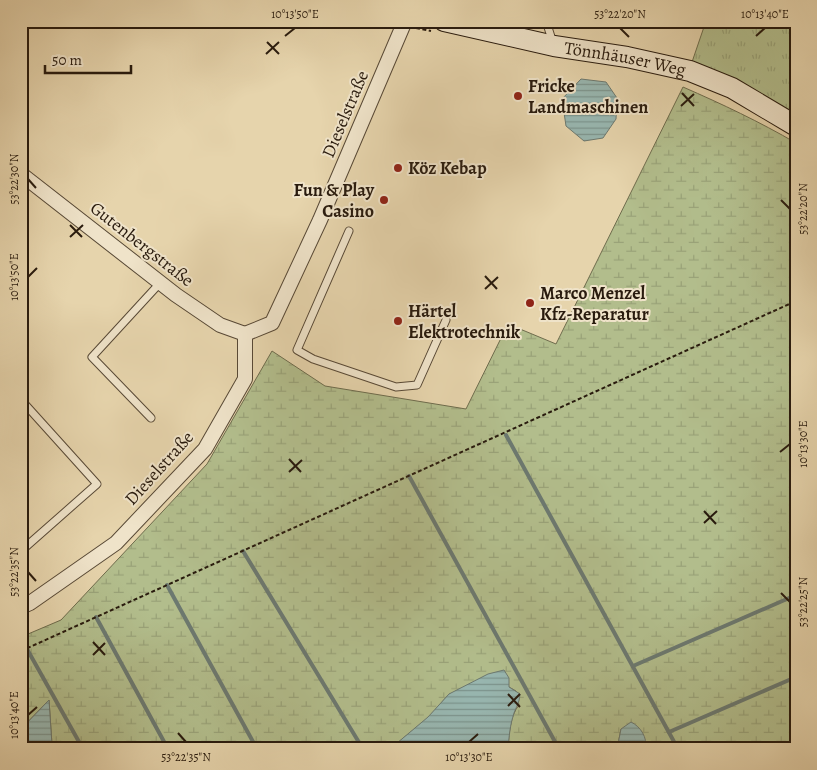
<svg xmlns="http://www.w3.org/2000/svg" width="817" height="770" font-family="Alegreya,serif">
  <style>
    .grass { fill: url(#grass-tufts); stroke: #6e6c4d }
    .wetland { fill: url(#wetland-marsh); stroke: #6e6c4d }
    .water { fill: url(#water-rules); stroke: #6c7970 }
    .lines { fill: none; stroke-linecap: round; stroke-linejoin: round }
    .stream { stroke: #6c7970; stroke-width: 4 }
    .service-casing { stroke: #584936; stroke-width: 9 }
    .minor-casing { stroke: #584936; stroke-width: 16 }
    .secondary-casing { stroke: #291b0e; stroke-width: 22 }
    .path { stroke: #291b0e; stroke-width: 2; stroke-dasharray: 4 2.5; stroke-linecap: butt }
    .service { stroke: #efe3c9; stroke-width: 7 }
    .minor { stroke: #efe3c9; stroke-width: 14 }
    .secondary { stroke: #efe3c9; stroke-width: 20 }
    .ticks { fill: none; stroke: #291b0e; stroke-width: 2 }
    .poi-dot { fill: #8f2418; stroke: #efe3c9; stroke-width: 2 }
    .labels { text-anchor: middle; stroke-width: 4; stroke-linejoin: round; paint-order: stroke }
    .street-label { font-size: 18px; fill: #291b0e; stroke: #efe3c9 }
    .poi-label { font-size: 18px; font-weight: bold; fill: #291b0e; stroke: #efe3c9; text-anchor: start }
    .neatline { fill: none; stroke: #291b0e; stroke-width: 2 }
    .ticks-label { font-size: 12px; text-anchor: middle; fill: #291b0e }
  </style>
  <defs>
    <pattern id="grass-tufts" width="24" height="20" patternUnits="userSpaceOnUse" patternTransform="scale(1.25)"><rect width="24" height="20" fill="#b2bd8c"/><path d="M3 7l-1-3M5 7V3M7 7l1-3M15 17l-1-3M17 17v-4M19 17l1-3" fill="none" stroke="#99a278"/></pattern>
    <pattern id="wetland-marsh" width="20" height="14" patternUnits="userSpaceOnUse" patternTransform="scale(1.25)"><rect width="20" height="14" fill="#b2bd8c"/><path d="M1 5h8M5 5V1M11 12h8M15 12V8" fill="none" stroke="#99a278"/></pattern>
    <pattern id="water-rules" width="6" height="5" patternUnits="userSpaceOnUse" patternTransform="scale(1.25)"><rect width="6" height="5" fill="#98b7b1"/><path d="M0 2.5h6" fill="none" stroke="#7c948e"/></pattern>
  </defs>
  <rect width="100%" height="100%" fill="#e6d4ac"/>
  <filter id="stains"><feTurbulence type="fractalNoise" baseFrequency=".004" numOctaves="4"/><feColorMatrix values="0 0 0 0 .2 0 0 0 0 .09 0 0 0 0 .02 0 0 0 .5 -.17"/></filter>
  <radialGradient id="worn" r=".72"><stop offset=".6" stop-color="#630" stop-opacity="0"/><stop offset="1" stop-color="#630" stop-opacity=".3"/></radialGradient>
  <path class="grass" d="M 706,21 L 796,21 L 796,119 L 691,65 Z"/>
  <path class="wetland" d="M 683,87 C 722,104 760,122 796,143 L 796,749 L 646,749 L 647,744 L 621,729 L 617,749 L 508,749 C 509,734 510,716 519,705 L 516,691 L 509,687 L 449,694 L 429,717 L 390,749 L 21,749 L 21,740 L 52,745 L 49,700 L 21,729 L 21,637 L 61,620 L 207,464 L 272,351 L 325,386 L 466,409 L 508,324 L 556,344 Z"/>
  <g class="water">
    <path d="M 581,79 L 606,82 L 617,98 L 616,119 L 603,138 L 584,141 L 566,126 L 562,99 Z"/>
    <path d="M 504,670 L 509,678 L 509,687 L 520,694 C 519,704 517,705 514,713 C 510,725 509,737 508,749 L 390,749 L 428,717 L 449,694 L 488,674 Z"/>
    <path d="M 49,700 L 52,745 L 21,740 L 21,729 Z"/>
    <path d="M 631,722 C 641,727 647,737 646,749 L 617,749 L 621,729 Z"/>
  </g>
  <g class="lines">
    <g class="stream">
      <path d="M 506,435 L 678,749"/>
      <path d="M 409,476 L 559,749"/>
      <path d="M 243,551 L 363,749"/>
      <path d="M 167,585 L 257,749"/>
      <path d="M 96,617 L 168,749"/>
      <path d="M 27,649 L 83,749"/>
      <path d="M 633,666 L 796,595"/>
      <path d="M 669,732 L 796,677"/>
      <path d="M 350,749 L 360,743"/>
      <path d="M 793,749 L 796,748"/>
    </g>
    <defs>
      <g id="service">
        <path d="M 546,21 L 553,43"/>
        <path d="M 349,231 L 297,350 L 313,359 L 396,387 L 417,385 L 446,320"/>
        <path d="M 21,403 L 23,402 L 97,484 L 21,551"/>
        <path d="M 151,418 L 92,357 L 160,283"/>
        <path d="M 21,595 L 27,604"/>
      </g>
      <g id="minor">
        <path d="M 21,174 L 176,295 L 220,325 L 245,334"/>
        <path d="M 21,607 L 30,603 L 116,543 L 205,449 L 245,379 L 245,334 L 272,323 L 320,220 L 405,21"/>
      </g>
      <g id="secondary">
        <path id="s1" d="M 444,21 L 554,46 L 627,57 L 690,71 L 732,88 L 796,126"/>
      </g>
    </defs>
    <use href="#service" class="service-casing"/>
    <use href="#minor" class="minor-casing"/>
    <use href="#secondary" class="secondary-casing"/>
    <g class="path">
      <path d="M 416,28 L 431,31"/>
      <path d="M 21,651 L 796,301"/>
    </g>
    <use href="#service" class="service"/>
    <use href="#minor" class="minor"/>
    <use href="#secondary" class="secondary"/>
  </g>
  <path class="ticks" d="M 620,28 L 629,37M 285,36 L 295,28M 756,36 L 765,28M 267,42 L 279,54M 266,54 L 279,42M 682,93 L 694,106M 681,106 L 694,94M 28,179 L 36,188M 781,200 L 790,209M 70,225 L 82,237M 70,237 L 83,225M 485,276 L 497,289M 28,277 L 37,268M 485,289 L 498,277M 780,452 L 790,444M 289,459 L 301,472M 289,472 L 302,460M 704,511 L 716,524M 704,523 L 717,511M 28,572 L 36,581M 781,593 L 790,602M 93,642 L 105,655M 93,655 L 105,643M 508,694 L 520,707M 508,706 L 520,694M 28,715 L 37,707M 178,733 L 186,742M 469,742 L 478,734"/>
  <g class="poi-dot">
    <circle cx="518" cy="96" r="5"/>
    <circle cx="398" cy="168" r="5"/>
    <circle cx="384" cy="200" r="5"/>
    <circle cx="530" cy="303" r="5"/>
    <circle cx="398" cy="321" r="5"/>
  </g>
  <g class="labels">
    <g class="street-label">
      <text dy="6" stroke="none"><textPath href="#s1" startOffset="185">Tönnhäuser Weg</textPath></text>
      <text transform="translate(345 114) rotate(-67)" y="6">Dieselstraße</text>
      <text transform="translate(142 244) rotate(38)" y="6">Gutenbergstraße</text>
      <text transform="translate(159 468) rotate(-48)" y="6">Dieselstraße</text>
    </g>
    <g class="poi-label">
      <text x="528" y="92">Fricke<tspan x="528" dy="21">Landmaschinen</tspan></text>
      <text x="408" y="174">Köz Kebap</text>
      <text x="374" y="196" text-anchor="end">Fun &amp; Play<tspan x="374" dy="21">Casino</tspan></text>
      <text x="540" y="299">Marco Menzel<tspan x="540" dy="21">Kfz-Reparatur</tspan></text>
      <text x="408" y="317">Härtel<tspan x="408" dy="21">Elektrotechnik</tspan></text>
    </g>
  </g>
  <rect width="817" height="770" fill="none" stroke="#e6d4ac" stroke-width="55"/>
  <path d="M45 65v8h86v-8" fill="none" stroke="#291b0e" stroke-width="2.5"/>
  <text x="52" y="65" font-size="15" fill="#291b0e" stroke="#efe3c9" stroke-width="4" paint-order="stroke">50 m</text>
  <rect x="28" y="28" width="762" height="714" class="neatline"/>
  <g class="ticks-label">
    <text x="295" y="18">10°13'50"E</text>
    <text x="620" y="18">53°22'20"N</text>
    <text x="765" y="18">10°13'40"E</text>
    <text transform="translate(14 179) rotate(-90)" y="4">53°22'30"N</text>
    <text transform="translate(803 209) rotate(-90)" y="4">53°22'20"N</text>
    <text transform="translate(14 277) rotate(-90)" y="4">10°13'50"E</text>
    <text transform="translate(803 444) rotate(-90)" y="4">10°13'30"E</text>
    <text transform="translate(14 572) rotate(-90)" y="4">53°22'35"N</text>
    <text transform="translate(803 602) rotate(-90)" y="4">53°22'25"N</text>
    <text transform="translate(14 715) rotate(-90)" y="4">10°13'40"E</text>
    <text x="186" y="761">53°22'35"N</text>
    <text x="469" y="761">10°13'30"E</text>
  </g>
  <rect width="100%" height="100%" filter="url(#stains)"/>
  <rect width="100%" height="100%" fill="url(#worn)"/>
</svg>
